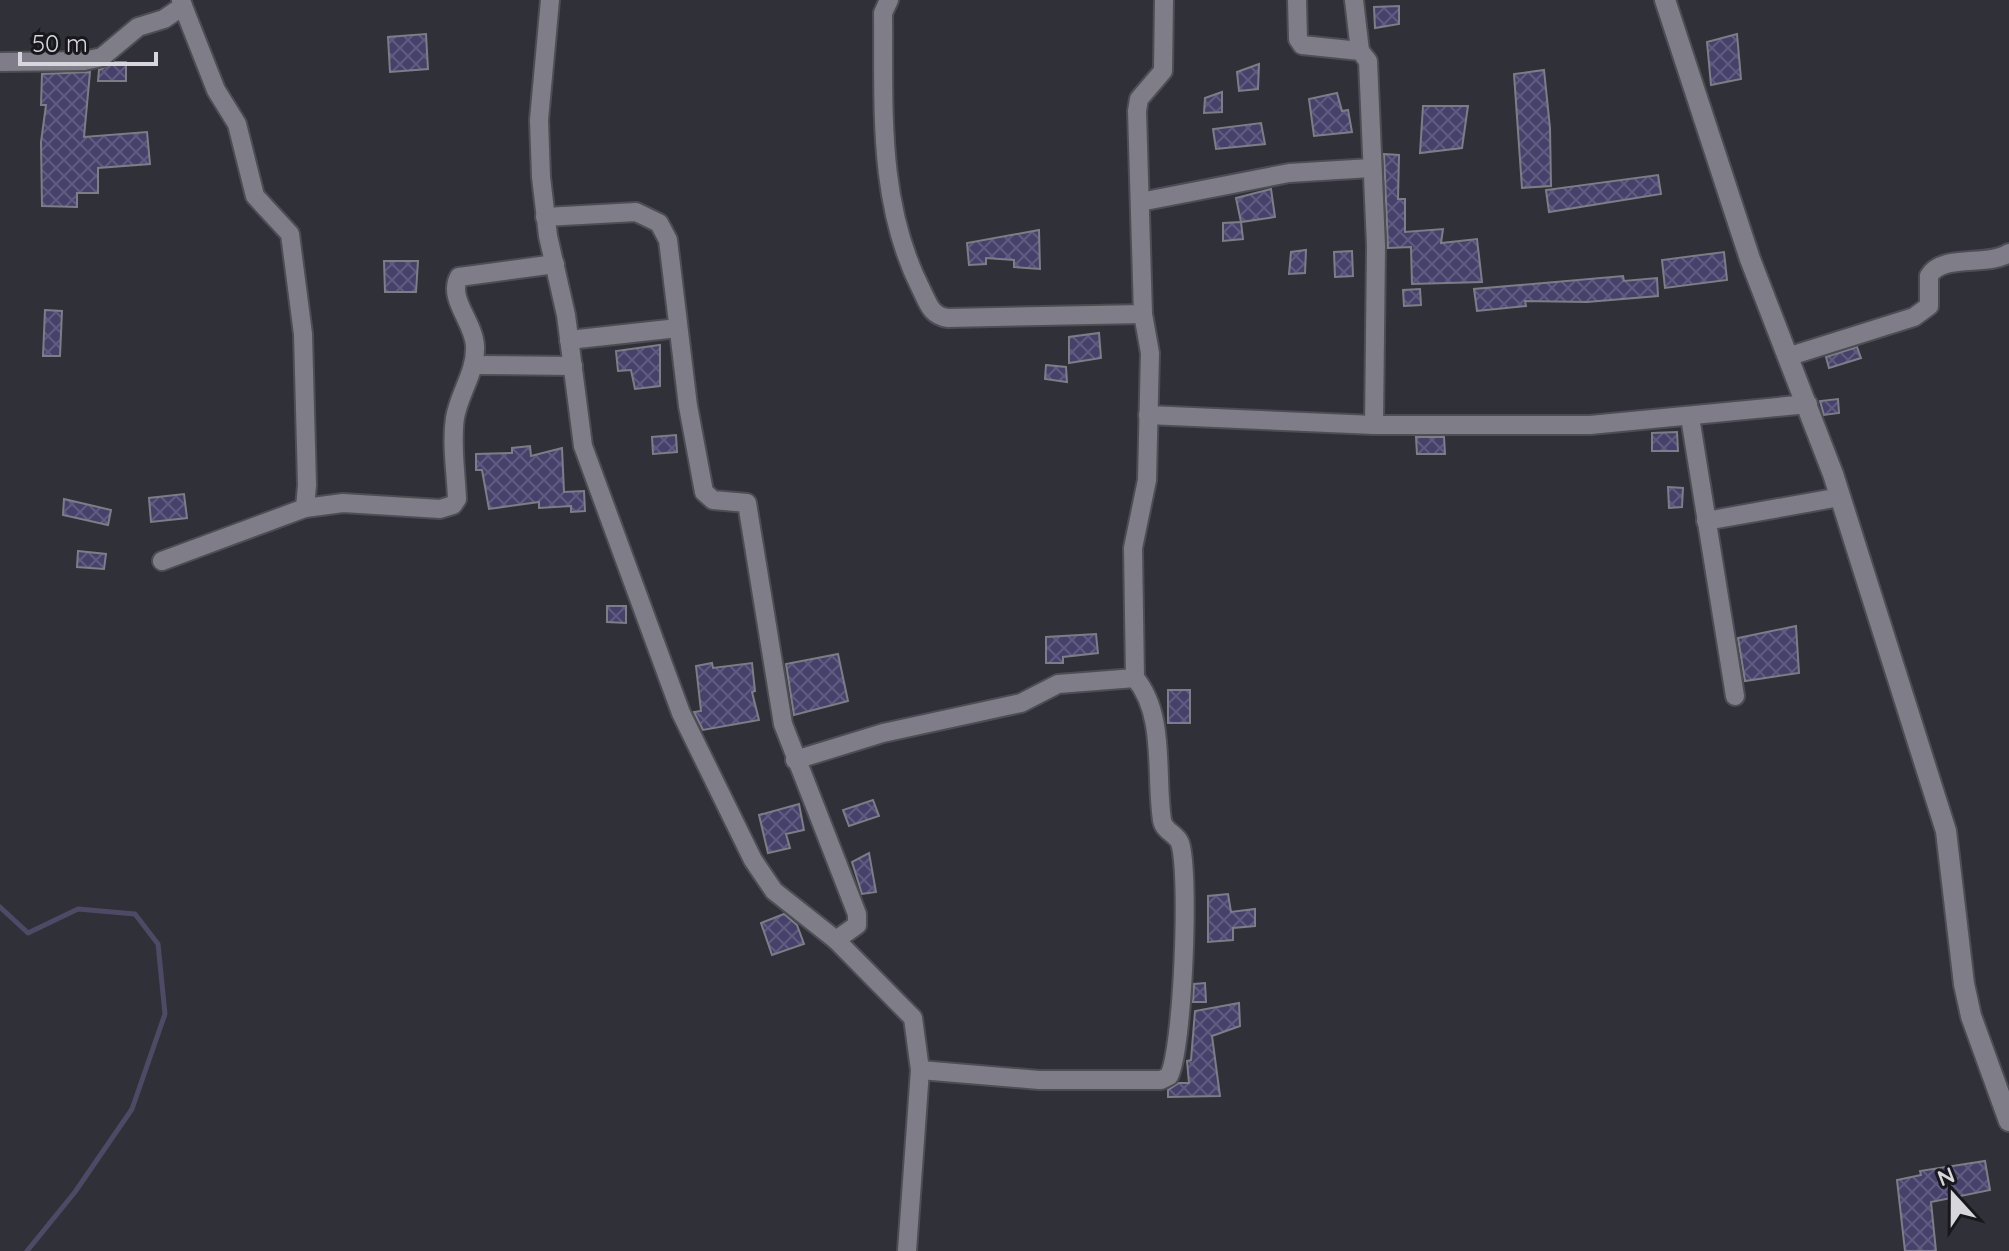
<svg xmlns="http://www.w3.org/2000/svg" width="2009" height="1251" font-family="Quicksand,sans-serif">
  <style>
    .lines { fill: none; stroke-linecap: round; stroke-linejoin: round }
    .stream { stroke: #4e4965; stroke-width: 5 }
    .building { fill: url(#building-cross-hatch); stroke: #7d7d87; stroke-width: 2 }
    .street-casing { stroke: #4d4d54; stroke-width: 22 }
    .secondary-casing { stroke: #4d4d54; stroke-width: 24 }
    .street { stroke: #7e7d88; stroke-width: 18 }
    .secondary { stroke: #7e7d88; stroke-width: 20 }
  </style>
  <defs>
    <pattern id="building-cross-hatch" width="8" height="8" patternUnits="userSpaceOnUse" patternTransform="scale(2)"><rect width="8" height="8" fill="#45416b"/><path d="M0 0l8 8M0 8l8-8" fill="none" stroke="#5f5c80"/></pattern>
  </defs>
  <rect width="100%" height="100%" fill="#303038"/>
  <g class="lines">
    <path class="stream" d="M 0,907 L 28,933 L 78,909 L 135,914 L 158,944 L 165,1014 L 132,1109 L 75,1192 L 27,1251"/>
  </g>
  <g class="building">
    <path d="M 1399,6 L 1399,24 L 1375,28 L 1374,7 Z"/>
    <path d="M 426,34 L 428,69 L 390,72 L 388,37 Z"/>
    <path d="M 1737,34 L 1741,79 L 1711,85 L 1707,42 Z"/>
    <path d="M 115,62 L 126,62 L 126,81 L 98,81 L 99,70 Z"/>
    <path d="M 1259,64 L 1258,89 L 1239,91 L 1237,72 Z"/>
    <path d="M 1544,70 L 1550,128 L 1551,186 L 1522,188 L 1514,74 Z"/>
    <path d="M 90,72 L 84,137 L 147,132 L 150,164 L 98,168 L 98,193 L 77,193 L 77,207 L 42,206 L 41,142 L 46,105 L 41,105 L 42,74 Z"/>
    <path d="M 1222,92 L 1222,112 L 1204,113 L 1205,98 Z"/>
    <path d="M 1337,93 L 1342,111 L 1348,110 L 1352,132 L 1314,136 L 1309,99 Z"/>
    <path d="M 1423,106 L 1468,106 L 1462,148 L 1420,153 Z"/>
    <path d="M 1261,123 L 1265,144 L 1216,149 L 1213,129 Z"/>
    <path d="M 1384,154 L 1399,155 L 1398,199 L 1405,199 L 1405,232 L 1443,229 L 1441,243 L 1477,239 L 1482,282 L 1412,284 L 1411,247 L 1388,248 Z"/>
    <path d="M 1658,175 L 1661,194 L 1549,212 L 1546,190 Z"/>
    <path d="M 1271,189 L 1275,217 L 1241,222 L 1236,198 Z"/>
    <path d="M 1241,222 L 1243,239 L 1223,241 L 1223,223 Z"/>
    <path d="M 1039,230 L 1040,269 L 1014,267 L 1014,260 L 986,258 L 986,264 L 969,265 L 967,243 Z"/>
    <path d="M 1306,250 L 1305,273 L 1289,274 L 1291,252 Z"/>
    <path d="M 1352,251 L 1353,276 L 1335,277 L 1334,252 Z"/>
    <path d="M 1724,252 L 1727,280 L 1665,288 L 1662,260 Z"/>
    <path d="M 384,261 L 418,261 L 416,292 L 385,292 Z"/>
    <path d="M 1623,276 L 1624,281 L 1657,278 L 1658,296 L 1587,302 L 1525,301 L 1526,306 L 1477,311 L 1474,289 Z"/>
    <path d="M 1420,289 L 1421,305 L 1404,306 L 1403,290 Z"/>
    <path d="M 45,310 L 62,311 L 60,356 L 43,356 Z"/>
    <path d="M 1099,333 L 1101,358 L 1069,363 L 1069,337 Z"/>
    <path d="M 660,345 L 660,386 L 635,389 L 631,370 L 618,371 L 616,351 Z"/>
    <path d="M 1857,347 L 1861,358 L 1829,368 L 1826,357 Z"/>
    <path d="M 1046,365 L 1066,367 L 1067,382 L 1045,379 Z"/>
    <path d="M 1838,399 L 1839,413 L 1824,415 L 1820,401 Z"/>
    <path d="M 1677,432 L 1678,451 L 1652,451 L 1652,433 Z"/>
    <path d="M 676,435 L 677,452 L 653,454 L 652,437 Z"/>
    <path d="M 1416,437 L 1444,437 L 1445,454 L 1417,454 Z"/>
    <path d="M 530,446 L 531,456 L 562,448 L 564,492 L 584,491 L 585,511 L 571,512 L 571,506 L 539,508 L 539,502 L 489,509 L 482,470 L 476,470 L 476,454 L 512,453 L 512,448 Z"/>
    <path d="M 1668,487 L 1683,488 L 1682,507 L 1669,508 Z"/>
    <path d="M 184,494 L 187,518 L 151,522 L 149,498 Z"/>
    <path d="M 64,499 L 111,510 L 108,525 L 63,515 Z"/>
    <path d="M 78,551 L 106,554 L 104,569 L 77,567 Z"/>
    <path d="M 607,606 L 626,606 L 626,623 L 607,622 Z"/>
    <path d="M 1796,626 L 1799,673 L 1745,681 L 1738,638 Z"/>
    <path d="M 1096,634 L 1098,653 L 1063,657 L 1063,663 L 1046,663 L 1046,637 Z"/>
    <path d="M 838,654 L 848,701 L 794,715 L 786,664 Z"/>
    <path d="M 712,663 L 713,668 L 752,663 L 755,691 L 752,692 L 759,720 L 703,730 L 694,712 L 701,711 L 696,666 Z"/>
    <rect x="1168" y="690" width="22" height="33"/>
    <path d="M 873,800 L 879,816 L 849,826 L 843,810 Z"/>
    <path d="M 799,804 L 804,830 L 786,834 L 790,848 L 768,853 L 759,815 Z"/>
    <path d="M 869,853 L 876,892 L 862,894 L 852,862 Z"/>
    <path d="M 1228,894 L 1231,912 L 1255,909 L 1255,926 L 1233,928 L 1233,940 L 1208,942 L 1208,896 Z"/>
    <path d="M 784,914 L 797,925 L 804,944 L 772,955 L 761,923 Z"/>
    <path d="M 1205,983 L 1206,1002 L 1193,1002 L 1194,984 Z"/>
    <path d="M 1239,1003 L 1240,1026 L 1212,1036 L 1220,1096 L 1168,1097 L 1168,1090 L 1179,1083 L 1189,1083 L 1187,1061 L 1191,1060 L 1195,1011 Z"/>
    <path d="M 1985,1161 L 1990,1190 L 1931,1202 L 1936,1251 L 1905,1251 L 1897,1180 L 1921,1175 L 1920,1171 Z"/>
  </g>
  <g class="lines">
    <defs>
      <g id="street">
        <path d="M 550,0 L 539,120 L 541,177 L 548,236 L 566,315 L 583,446 L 681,713 L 753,860 L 774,891 L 836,940 L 913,1018 L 920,1070 L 907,1251"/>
        <path d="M 889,0 L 883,13 C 884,107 877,202 921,289 C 928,303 931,316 948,318 L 1143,314"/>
        <path d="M 1297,0 L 1298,39 L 1302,45 L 1360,51 L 1368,61 L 1376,246 L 1374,425"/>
        <path d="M 1354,0 L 1360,51"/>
        <path d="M 0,62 L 84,61 L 102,57 L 138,27 L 164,19 L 183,6 L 181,0"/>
        <path d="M 1140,202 L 1289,173 L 1371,168"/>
        <path d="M 545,217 L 636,212 L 659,223 L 668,240 L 688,406 L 704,492 L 713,500 L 747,503 L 783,724 L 857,914 L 857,925 L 836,940"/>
        <path d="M 569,340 L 678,328"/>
        <path d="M 1790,356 L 1914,317 L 1929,306 L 1929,276 C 1942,253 1988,267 2009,253"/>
        <path d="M 474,365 L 573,366"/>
        <path d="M 1148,415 L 1374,425 L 1590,425 L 1808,404"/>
        <path d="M 1690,417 L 1735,696"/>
        <path d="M 305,508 L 343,503 L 440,509 L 453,505 L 457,499 C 456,472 451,444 455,418 C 459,393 476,373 475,346 C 474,322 447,298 459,277 L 555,264"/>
        <path d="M 1706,521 L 1840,497"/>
        <path d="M 162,561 L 305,508 L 307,485 L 303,334 L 290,234 L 255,196 L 237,124 L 216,90 L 183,6"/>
        <path d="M 795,760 L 883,733 L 1021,703 L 1058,684 L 1135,678 L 1133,548 L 1147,480 L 1150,353 L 1143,314 L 1137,111 L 1139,99 L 1163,71 L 1164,0"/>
        <path d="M 920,1070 L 1039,1080 L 1161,1080 L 1169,1076 C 1183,1049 1190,873 1180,843 C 1176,833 1164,832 1162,820 C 1155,774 1166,715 1135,678"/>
      </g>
      <path id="secondary" d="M 1665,0 L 1750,259 L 1833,474 L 1946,831 L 1964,984 L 1971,1016 L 2009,1121"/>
    </defs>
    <use href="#street" class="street-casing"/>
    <use href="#secondary" class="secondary-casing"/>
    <use href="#street" class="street"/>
    <use href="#secondary" class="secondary"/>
  </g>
  <g transform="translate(1953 1195) rotate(339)" stroke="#18181c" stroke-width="6" paint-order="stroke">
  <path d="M0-6L14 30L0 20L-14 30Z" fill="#d6d6dc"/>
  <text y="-12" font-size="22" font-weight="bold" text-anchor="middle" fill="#d6d6dc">N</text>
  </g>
  <path d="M20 52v12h136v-12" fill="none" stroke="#d6d6dc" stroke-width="4"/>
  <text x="32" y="52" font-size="24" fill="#d6d6dc" stroke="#18181c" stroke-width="6" paint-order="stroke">50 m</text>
</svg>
